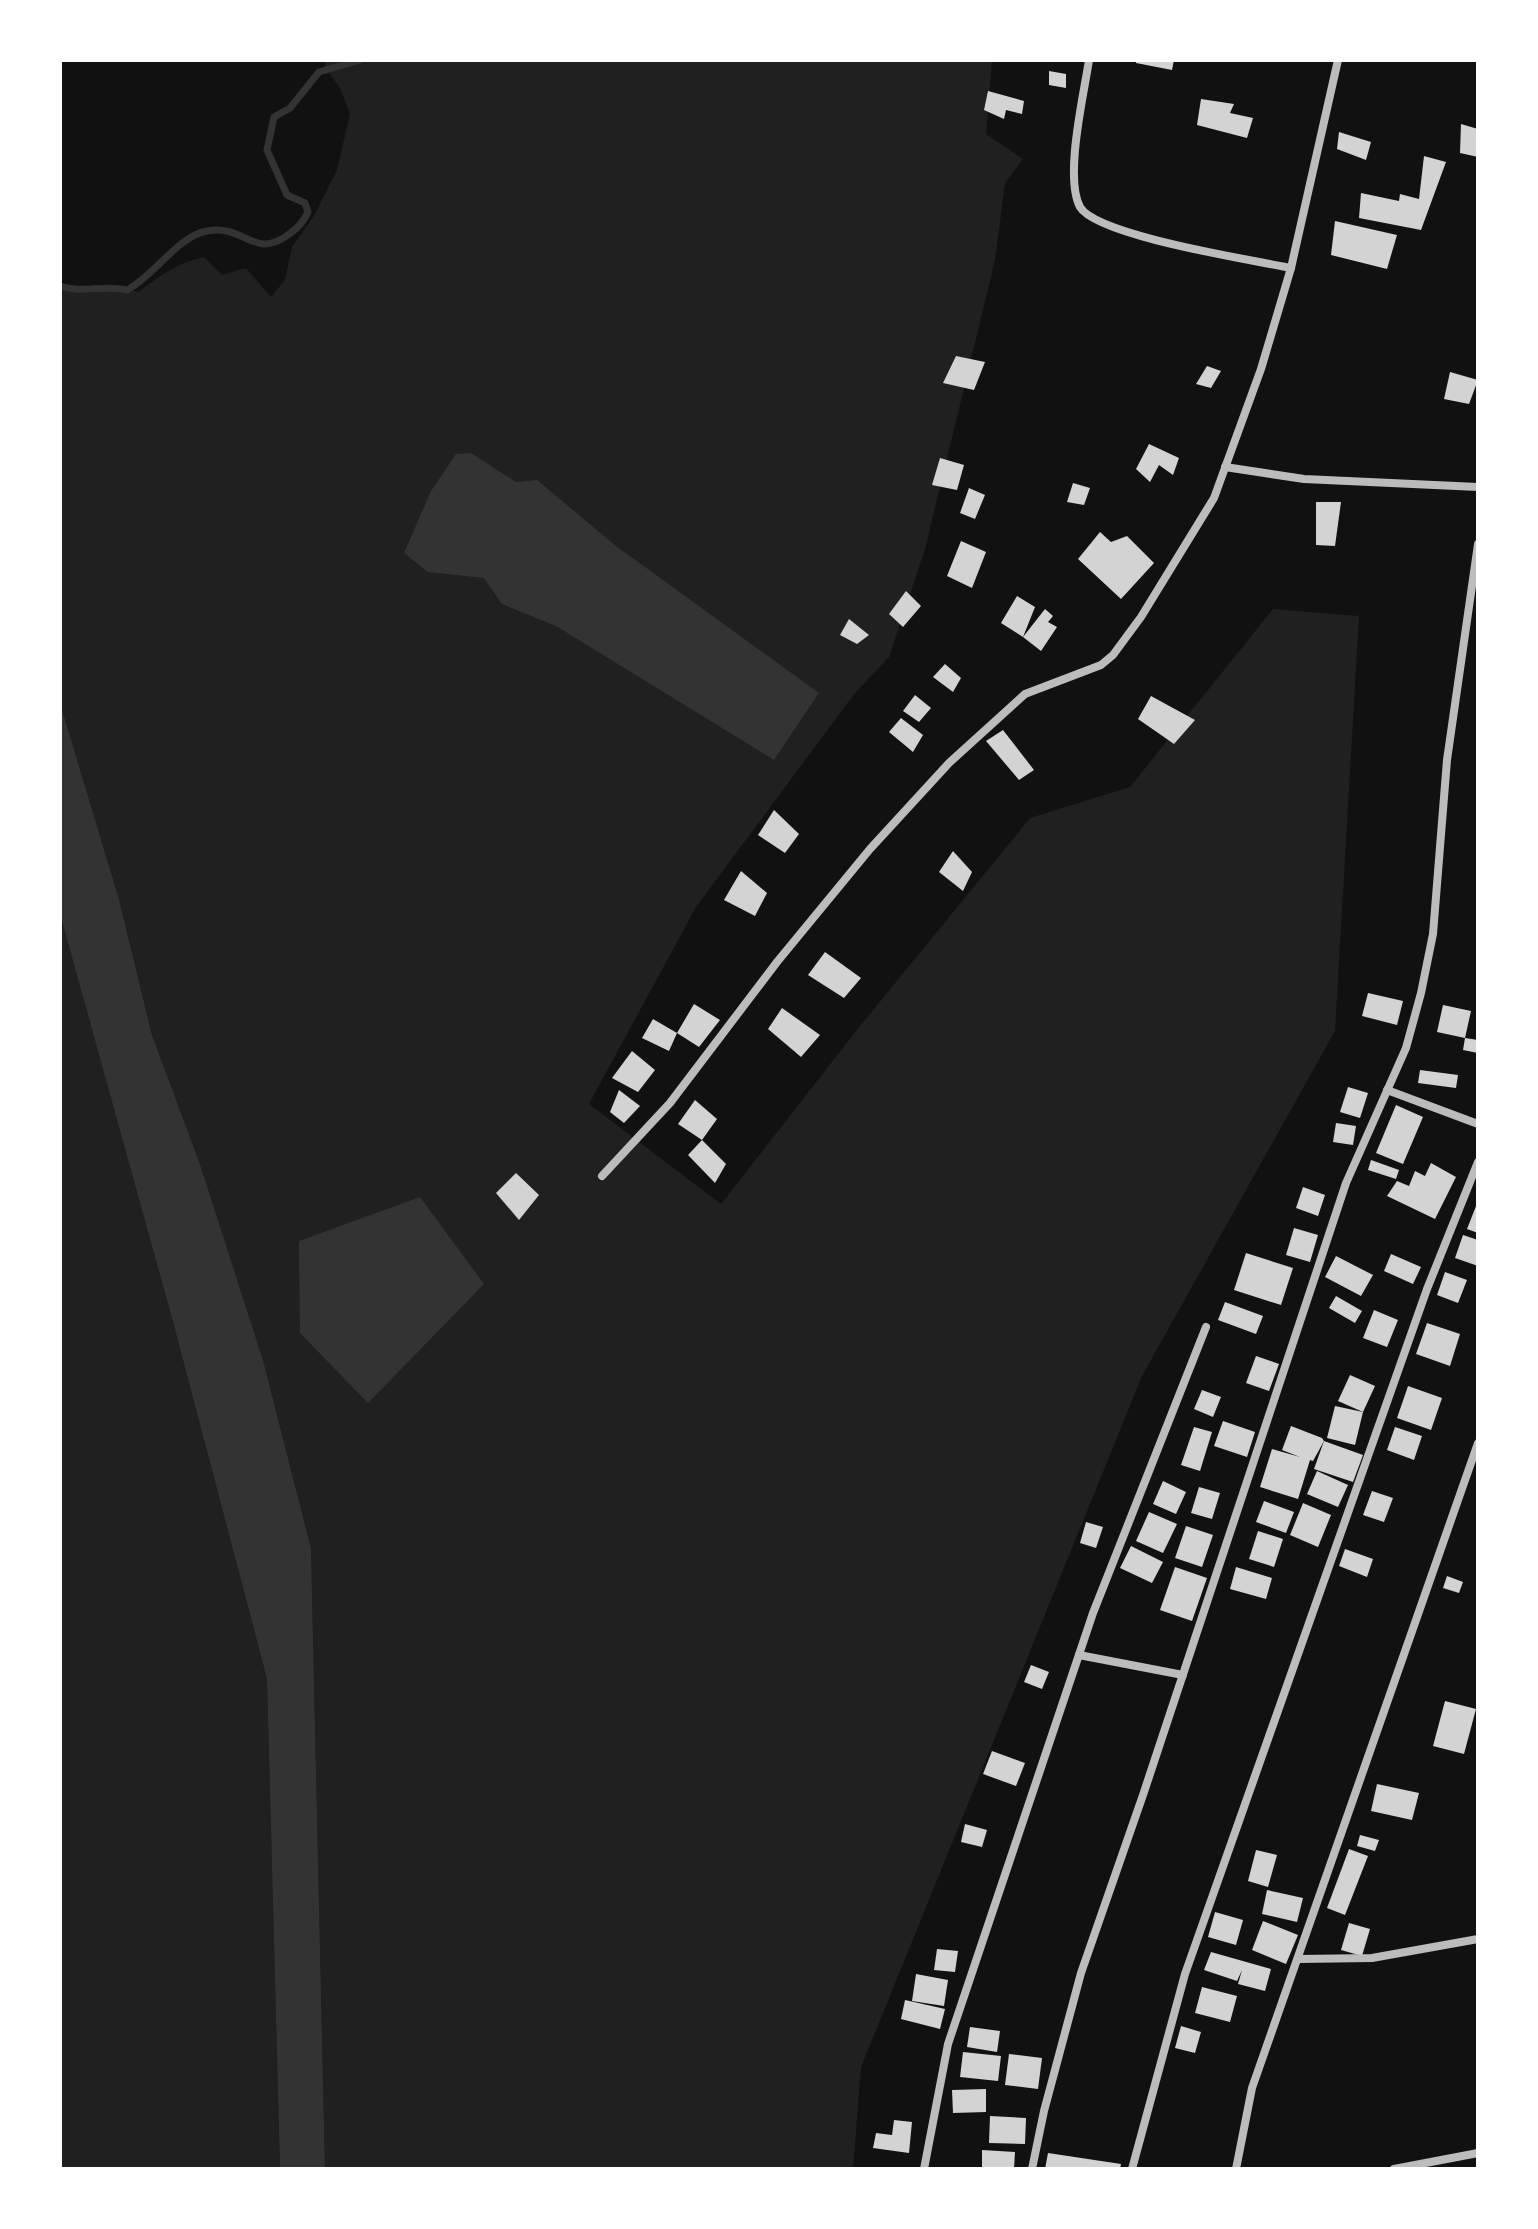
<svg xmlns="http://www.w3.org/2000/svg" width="1538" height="2229" font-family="'Asap Condensed',sans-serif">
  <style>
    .green { fill: #202020 }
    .water { fill: #333 }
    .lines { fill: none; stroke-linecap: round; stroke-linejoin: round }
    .stream { stroke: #333; stroke-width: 7 }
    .building { fill: #d3d3d3 }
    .minor { stroke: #bcbcbc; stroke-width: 8 }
  </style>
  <rect width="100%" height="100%" fill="#111"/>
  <g class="green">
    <path d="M 325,60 L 992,60 L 986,134 L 1023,159 L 1005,183 L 995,260 L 925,549 L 889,657 L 855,693 L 696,907 L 589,1104 L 721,1204 L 860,1026 L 1030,818 L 1130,787 L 1273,609 L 1359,616 L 1335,1031 L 1142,1376 L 861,2067 L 853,2169 L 325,2169 L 311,1548 L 263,1360 L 200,1164 L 152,1035 L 119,899 L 60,703 L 60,286 L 76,291 L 109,285 L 139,292 C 160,275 177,263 204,257 L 222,275 L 246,268 L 271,297 L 285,280 L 292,247 L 314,216 L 337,170 L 350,114 L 340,88 L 325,68 Z"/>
    <path d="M 60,914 L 173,1322 L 267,1679 L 280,2169 L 60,2169 Z"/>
  </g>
  <g class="water">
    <path d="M 471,453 L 516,482 L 537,480 L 616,546 L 819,693 L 774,760 L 556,626 L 502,604 L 484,578 L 428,572 L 404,553 L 431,491 L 456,454 Z"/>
    <path d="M 60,703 L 119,899 L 152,1035 L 200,1164 L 263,1360 L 311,1548 L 325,2169 L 280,2169 L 267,1679 L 173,1322 L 60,914 Z"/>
    <path d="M 420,1197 L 484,1284 L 368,1403 L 300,1333 L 299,1241 Z"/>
  </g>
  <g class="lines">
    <path class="stream" d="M 60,286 C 85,294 101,284 127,290 C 155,275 178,236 207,231 C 246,224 253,260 288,235 C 297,228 303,223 308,212 L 305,203 L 287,195 L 267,150 L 274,117 L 290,108 L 319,72 L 360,60"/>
  </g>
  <g class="building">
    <path d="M 1136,60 L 1174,60 L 1172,70 L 1136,63 Z"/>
    <path d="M 1049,71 L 1066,74 L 1066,88 L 1049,85 Z"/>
    <path d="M 988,91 L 1024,101 L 1022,114 L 1006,110 L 1004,119 L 984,110 Z"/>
    <path d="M 1201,99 L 1234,104 L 1230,113 L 1253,118 L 1247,138 L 1197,125 Z"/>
    <path d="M 1461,124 L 1478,129 L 1478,157 L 1460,153 Z"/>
    <path d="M 1339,132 L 1371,142 L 1366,160 L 1337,149 Z"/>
    <path d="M 1424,156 L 1446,162 L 1421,230 L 1359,218 L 1361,193 L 1399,201 L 1400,194 L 1419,199 Z"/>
    <path d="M 1335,221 L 1397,235 L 1387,269 L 1331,255 Z"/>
    <path d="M 956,356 L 985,362 L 974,390 L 943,383 Z"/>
    <path d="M 1207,366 L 1221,371 L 1211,388 L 1196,384 Z"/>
    <path d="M 1450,372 L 1478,380 L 1469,404 L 1444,399 Z"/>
    <path d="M 1149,444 L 1179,458 L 1173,475 L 1159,465 L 1150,482 L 1136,469 Z"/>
    <path d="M 940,458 L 964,465 L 957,490 L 932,485 Z"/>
    <path d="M 1073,483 L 1090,488 L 1084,505 L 1067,502 Z"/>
    <path d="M 969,488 L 985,495 L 975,519 L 960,513 Z"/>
    <path d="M 1316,502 L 1341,502 L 1335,546 L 1316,545 Z"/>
    <path d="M 1100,532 L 1111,542 L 1127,536 L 1154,563 L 1121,599 L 1078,559 Z"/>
    <path d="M 961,541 L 986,552 L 972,588 L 947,576 Z"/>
    <path d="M 906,591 L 921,606 L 903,627 L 889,614 Z"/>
    <path d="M 1017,596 L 1035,607 L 1023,637 L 1001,623 Z"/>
    <path d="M 1045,609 L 1053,616 L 1048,622 L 1057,627 L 1041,651 L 1023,637 Z"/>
    <path d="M 849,619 L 869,635 L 857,644 L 840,635 Z"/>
    <path d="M 945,664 L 961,678 L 953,692 L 933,677 Z"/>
    <path d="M 915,695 L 931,708 L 919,722 L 903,711 Z"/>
    <path d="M 1151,696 L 1195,720 L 1174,744 L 1138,719 Z"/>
    <path d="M 901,718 L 923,735 L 913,752 L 889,732 Z"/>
    <path d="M 1003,730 L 1034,770 L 1019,780 L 986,741 Z"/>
    <path d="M 774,810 L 799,834 L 785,853 L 758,835 Z"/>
    <path d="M 953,851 L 972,872 L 963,891 L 939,872 Z"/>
    <path d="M 741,871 L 767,893 L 755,916 L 724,900 Z"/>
    <path d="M 825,952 L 861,978 L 844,998 L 808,975 Z"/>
    <path d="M 1368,993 L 1403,1001 L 1397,1025 L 1362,1016 Z"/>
    <path d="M 694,1004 L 720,1020 L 699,1047 L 677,1033 Z"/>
    <path d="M 1443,1005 L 1471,1011 L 1465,1038 L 1478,1040 L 1478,1053 L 1463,1050 L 1465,1038 L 1437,1032 Z"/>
    <path d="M 782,1008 L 820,1035 L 801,1057 L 768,1029 Z"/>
    <path d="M 653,1019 L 677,1033 L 669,1051 L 642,1038 Z"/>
    <path d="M 632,1051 L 655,1070 L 638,1092 L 612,1078 Z"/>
    <path d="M 1420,1070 L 1458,1075 L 1456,1088 L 1418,1083 Z"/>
    <path d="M 1348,1087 L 1368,1093 L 1360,1118 L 1340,1112 Z"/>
    <path d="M 619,1090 L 640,1106 L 624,1123 L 610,1112 Z"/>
    <path d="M 695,1100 L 717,1119 L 702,1140 L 678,1124 Z"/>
    <path d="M 1396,1105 L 1423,1117 L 1403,1164 L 1376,1153 Z"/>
    <path d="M 1336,1123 L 1356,1126 L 1353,1145 L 1333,1142 Z"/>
    <path d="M 702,1140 L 726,1164 L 715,1183 L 688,1155 Z"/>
    <path d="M 1371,1160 L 1399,1170 L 1396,1179 L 1368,1170 Z"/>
    <path d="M 1431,1163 L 1456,1177 L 1435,1219 L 1387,1196 L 1397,1181 L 1409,1186 L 1415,1171 L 1425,1176 Z"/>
    <path d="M 516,1173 L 539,1195 L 519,1220 L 496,1193 Z"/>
    <path d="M 1303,1187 L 1325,1195 L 1318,1216 L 1296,1208 Z"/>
    <path d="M 1478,1201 L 1478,1233 L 1467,1229 Z"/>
    <path d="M 1294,1228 L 1318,1235 L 1310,1262 L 1286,1255 Z"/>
    <path d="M 1463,1235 L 1478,1240 L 1478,1266 L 1455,1258 Z"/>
    <path d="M 1246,1253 L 1293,1268 L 1281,1305 L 1234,1290 Z"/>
    <path d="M 1391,1254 L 1421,1267 L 1413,1284 L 1384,1271 Z"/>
    <path d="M 1336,1256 L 1373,1275 L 1361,1296 L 1325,1277 Z"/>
    <path d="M 1445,1272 L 1467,1280 L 1458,1303 L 1437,1295 Z"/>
    <path d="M 1336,1296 L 1362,1311 L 1355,1323 L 1329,1308 Z"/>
    <path d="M 1225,1302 L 1263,1316 L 1256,1334 L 1218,1320 Z"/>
    <path d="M 1374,1310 L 1398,1320 L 1387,1347 L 1363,1338 Z"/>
    <path d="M 1427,1323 L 1460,1334 L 1450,1366 L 1416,1354 Z"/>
    <path d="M 1256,1356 L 1279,1364 L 1269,1391 L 1246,1383 Z"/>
    <path d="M 1350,1375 L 1375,1386 L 1363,1412 L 1338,1401 Z"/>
    <path d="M 1408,1386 L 1442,1398 L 1431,1430 L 1397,1418 Z"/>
    <path d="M 1202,1390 L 1221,1397 L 1213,1417 L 1194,1409 Z"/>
    <path d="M 1335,1406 L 1363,1412 L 1355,1445 L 1327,1438 Z"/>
    <path d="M 1223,1421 L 1255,1432 L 1247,1457 L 1214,1446 Z"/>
    <path d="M 1291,1426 L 1322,1438 L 1324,1441 L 1313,1461 L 1310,1460 L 1298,1499 L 1260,1487 L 1272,1449 L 1300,1457 L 1282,1450 Z"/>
    <path d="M 1194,1427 L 1212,1432 L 1200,1471 L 1181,1465 Z"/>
    <path d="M 1395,1427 L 1422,1436 L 1414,1460 L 1387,1450 Z"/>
    <path d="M 1324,1441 L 1363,1455 L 1353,1482 L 1314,1469 Z"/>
    <path d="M 1317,1471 L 1348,1485 L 1338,1507 L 1307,1494 Z"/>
    <path d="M 1163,1481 L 1186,1492 L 1176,1514 L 1153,1504 Z"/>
    <path d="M 1199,1487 L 1220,1493 L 1212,1519 L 1191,1513 Z"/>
    <path d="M 1372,1491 L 1393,1498 L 1384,1522 L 1363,1515 Z"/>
    <path d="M 1264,1501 L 1294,1512 L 1286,1533 L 1256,1522 Z"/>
    <path d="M 1303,1503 L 1331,1515 L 1318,1547 L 1290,1535 Z"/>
    <path d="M 1149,1512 L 1177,1524 L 1163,1553 L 1136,1541 Z"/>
    <path d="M 1086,1522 L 1103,1527 L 1096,1548 L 1080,1543 Z"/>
    <path d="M 1186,1526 L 1213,1535 L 1202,1567 L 1175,1558 Z"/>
    <path d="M 1258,1531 L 1283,1539 L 1274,1567 L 1249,1559 Z"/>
    <path d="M 1131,1546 L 1163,1562 L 1152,1583 L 1120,1568 Z"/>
    <path d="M 1345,1549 L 1373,1559 L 1367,1577 L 1339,1566 Z"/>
    <path d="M 1175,1567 L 1207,1578 L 1192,1621 L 1160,1610 Z"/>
    <path d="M 1236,1567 L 1272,1578 L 1266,1599 L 1230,1589 Z"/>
    <path d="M 1447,1576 L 1463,1582 L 1459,1593 L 1443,1588 Z"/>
    <path d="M 1031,1665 L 1049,1672 L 1042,1689 L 1024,1682 Z"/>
    <path d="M 1445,1701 L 1476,1709 L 1464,1754 L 1433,1746 Z"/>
    <path d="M 992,1751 L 1025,1763 L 1016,1786 L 983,1774 Z"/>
    <path d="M 1377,1784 L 1419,1793 L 1412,1820 L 1371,1811 Z"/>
    <path d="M 965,1824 L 987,1830 L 982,1847 L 961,1842 Z"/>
    <path d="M 1360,1835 L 1379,1840 L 1375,1851 L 1357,1846 Z"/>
    <path d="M 1349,1849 L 1368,1856 L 1345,1915 L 1327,1908 Z"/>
    <path d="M 1256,1850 L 1277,1855 L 1268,1887 L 1248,1881 Z"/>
    <path d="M 1267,1890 L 1303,1898 L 1297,1922 L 1262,1914 Z"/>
    <path d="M 1215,1912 L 1243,1920 L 1236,1945 L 1208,1937 Z"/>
    <path d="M 1263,1921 L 1298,1935 L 1286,1964 L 1252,1950 Z"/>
    <path d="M 1349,1923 L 1370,1929 L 1362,1956 L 1341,1950 Z"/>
    <path d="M 937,1949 L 958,1951 L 955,1972 L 934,1970 Z"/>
    <path d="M 1211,1952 L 1271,1969 L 1265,1991 L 1238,1984 L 1242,1970 L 1237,1981 L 1204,1970 Z"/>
    <path d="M 916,1974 L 948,1980 L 944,2006 L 912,2001 Z"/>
    <path d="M 1202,1987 L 1237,1996 L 1230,2022 L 1195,2013 Z"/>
    <path d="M 905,2000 L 945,2009 L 940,2029 L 901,2019 Z"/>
    <path d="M 1181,2026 L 1201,2032 L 1195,2053 L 1175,2048 Z"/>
    <path d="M 970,2027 L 1000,2031 L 997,2052 L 967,2047 Z"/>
    <path d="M 963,2052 L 1001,2056 L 998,2081 L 960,2077 Z"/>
    <path d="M 1009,2054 L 1042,2058 L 1038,2089 L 1005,2085 Z"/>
    <path d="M 986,2089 L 986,2112 L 953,2113 L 952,2090 Z"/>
    <path d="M 990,2116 L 1026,2118 L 1025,2144 L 989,2143 Z"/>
    <path d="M 894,2120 L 912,2122 L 909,2153 L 873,2148 L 876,2133 L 892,2135 Z"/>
    <path d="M 982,2150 L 1015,2152 L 1014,2169 L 982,2169 Z"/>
    <path d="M 1048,2153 L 1121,2164 L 1120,2169 L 1045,2169 Z"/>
  </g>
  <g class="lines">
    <g class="minor">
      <path d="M 1089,60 C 1084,94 1064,177 1080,207 C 1097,236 1253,260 1291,268"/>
      <path d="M 1225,467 L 1304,479 L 1478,487"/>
      <path d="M 1387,1090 L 1478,1124"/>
      <path d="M 602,1176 L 670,1103 L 777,962 L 870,849 L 949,763 L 1025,694 L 1101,665 L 1113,655 L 1141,617 L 1214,498 L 1261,369 L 1291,268 L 1338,60"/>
      <path d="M 1079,1655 L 1183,1675"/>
      <path d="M 1299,1959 L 1372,1958 L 1478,1939"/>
      <path d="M 924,2169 L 948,2044 L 1020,1830 L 1093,1613 L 1206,1327"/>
      <path d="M 1032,2169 L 1044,2111 L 1081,1973 L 1143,1795 L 1346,1183 L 1406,1048 L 1421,993 L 1433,934 L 1447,760 L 1478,544"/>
      <path d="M 1132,2169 L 1185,1974 L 1427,1289 L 1478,1162"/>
      <path d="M 1236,2169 L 1252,2088 L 1478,1443"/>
      <path d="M 1394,2169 L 1478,2153"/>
    </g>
  </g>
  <rect width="1538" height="2229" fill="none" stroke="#ffffff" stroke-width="124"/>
</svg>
